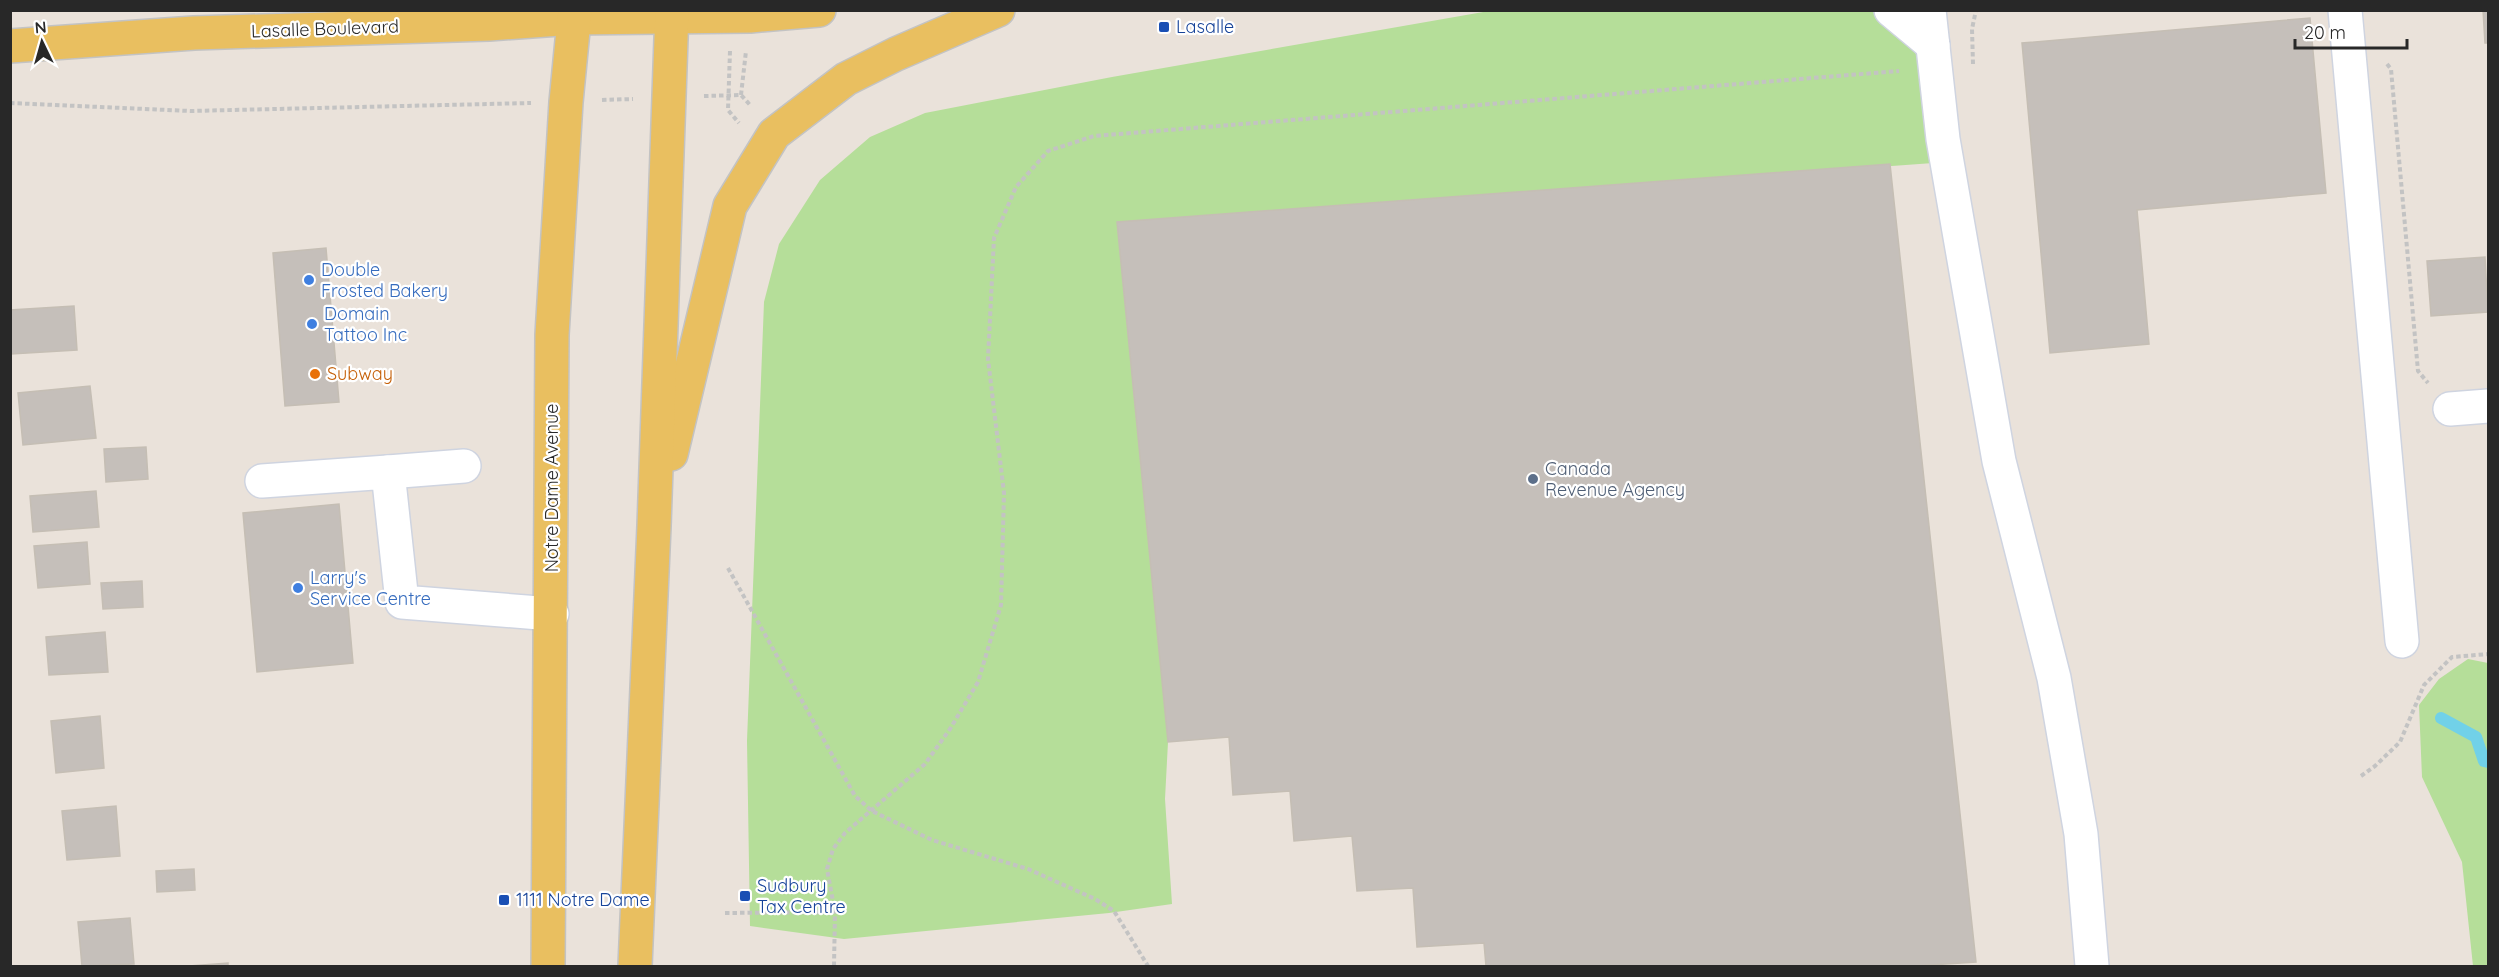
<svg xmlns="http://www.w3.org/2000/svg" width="2499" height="977" font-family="Quicksand,sans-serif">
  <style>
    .green { fill: #b5de99 }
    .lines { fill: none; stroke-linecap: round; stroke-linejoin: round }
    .stream { stroke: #71d1e8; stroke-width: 12 }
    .building { fill: #c5bfba; stroke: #c5beb4; stroke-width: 1.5 }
    .minor-casing { stroke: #cfd4e0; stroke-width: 36 }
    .major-casing { stroke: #c3c3c3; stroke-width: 36 }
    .path { stroke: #c3c3c3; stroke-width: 4; stroke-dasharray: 4.5 3; stroke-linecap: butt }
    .minor { stroke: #fff; stroke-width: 33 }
    .major { stroke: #e9bf60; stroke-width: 33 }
    .transit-dot { fill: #1a4fb4; stroke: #fff; stroke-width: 2 }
    .shop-dot { fill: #3f7fe0; stroke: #fff; stroke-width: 2 }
    .food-dot { fill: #e8710a; stroke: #fff; stroke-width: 2 }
    .service-dot { fill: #5c6f8a; stroke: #fff; stroke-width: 2 }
    .labels { text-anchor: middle; stroke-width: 4.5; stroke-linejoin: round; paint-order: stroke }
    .transit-label { font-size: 18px; fill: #164399; stroke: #fff; text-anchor: start }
    .street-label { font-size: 18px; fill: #282828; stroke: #fff }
    .shop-label { font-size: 18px; fill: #366cbe; stroke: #fff; text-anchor: start }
    .food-label { font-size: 18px; fill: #c56008; stroke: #fff; text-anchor: start }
    .service-label { font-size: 18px; fill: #4e5e75; stroke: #fff; text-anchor: start }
  </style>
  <rect width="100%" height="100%" fill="#eae2da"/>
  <g class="green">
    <path d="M 1489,11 L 1893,11 L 1933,45 L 1947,162 L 1117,222 L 1168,742 L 1165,799 L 1172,904 L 1109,913 L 844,939 L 750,926 L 747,741 L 764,302 L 779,244 L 820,180 L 870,137 L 925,113 L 1112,77 Z"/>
    <path d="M 2468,659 L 2488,663 L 2488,966 L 2473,966 L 2462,862 L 2422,777 L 2419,705 L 2439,679 Z"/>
  </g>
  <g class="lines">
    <path class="stream" d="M 2441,718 L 2476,737 L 2484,761 L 2488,762"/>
  </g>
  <g class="building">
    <path d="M 2483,10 L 2488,10 L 2488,43 L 2485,43 Z"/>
    <path d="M 2310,18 L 2326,193 L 2137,210 L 2149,344 L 2050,353 L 2022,43 Z"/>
    <path d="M 1890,164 L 1976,962 L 1915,966 L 1486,966 L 1484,943 L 1417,947 L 1413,888 L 1357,891 L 1352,836 L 1294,841 L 1290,791 L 1233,795 L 1229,737 L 1168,742 L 1117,222 Z"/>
    <path d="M 326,248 L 339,402 L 285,406 L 273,253 Z"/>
    <path d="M 2485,257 L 2488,312 L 2431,316 L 2427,261 Z"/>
    <path d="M 74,306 L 77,350 L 11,354 L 10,310 Z"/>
    <path d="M 90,386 L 96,438 L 23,445 L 18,393 Z"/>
    <path d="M 146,447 L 148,479 L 106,482 L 104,449 Z"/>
    <path d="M 96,491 L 99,527 L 33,532 L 30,496 Z"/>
    <path d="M 339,504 L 353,663 L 257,672 L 243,513 Z"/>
    <path d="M 87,542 L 90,584 L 38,588 L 34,546 Z"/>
    <path d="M 142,581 L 143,607 L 103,609 L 101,583 Z"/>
    <path d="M 105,632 L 108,672 L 49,675 L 46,637 Z"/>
    <path d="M 100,716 L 104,768 L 56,773 L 51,721 Z"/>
    <path d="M 116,806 L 120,856 L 67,860 L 62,811 Z"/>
    <path d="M 194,869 L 195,890 L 157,892 L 156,871 Z"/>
    <path d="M 130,918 L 134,964 L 82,966 L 78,922 Z"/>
    <path d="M 228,963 L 228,966 L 189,966 Z"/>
  </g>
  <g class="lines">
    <defs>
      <g id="minor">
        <path d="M 1891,10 L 1933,45"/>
        <path d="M 1929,10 L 1943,139 L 1999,461 L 2054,678 L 2081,834 L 2092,966"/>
        <path d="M 2345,10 L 2402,641"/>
        <path d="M 2450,409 L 2488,406"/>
        <path d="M 388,472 L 464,466"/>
        <path d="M 262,481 L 388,472 L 402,602 L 552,614"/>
      </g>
      <g id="major">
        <path d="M 10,46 L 194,33 L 489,24 L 574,18 L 750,16 L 819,10"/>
        <path d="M 671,454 L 730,206 L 774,134 L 846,79 L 896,54 L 998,10"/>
        <path d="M 548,966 L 552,335 L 566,102 L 575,10"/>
        <path d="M 635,966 L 654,526 L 672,10"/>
      </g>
    </defs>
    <use href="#minor" class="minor-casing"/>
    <use href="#major" class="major-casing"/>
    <g class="path">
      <path d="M 730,51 L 728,110 L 739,123"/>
      <path d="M 1973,64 L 1972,29 L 1976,10"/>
      <path d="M 2387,64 L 2391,69 L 2418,371 L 2428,383"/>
      <path d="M 741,95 L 746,51"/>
      <path d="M 704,96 L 741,95 L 751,106"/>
      <path d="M 602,100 L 633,99"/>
      <path d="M 10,103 L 190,111 L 531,103"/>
      <path d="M 728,568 L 855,796 L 872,811 L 932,840 L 1028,869 L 1095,899 L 1114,911 L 1148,966"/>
      <path d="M 2361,776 L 2375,766 L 2400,742 L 2424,685 L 2452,657 L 2488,654"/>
      <path d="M 725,913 L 835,912"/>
      <path d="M 834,966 L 835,912 L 827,869 L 833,849 L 845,833 L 925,764 L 950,729 L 978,682 L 1001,605 L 1004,493 L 988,359 L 994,238 L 1016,187 L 1048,151 L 1094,136 L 1899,71"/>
    </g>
    <use href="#minor" class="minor"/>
    <use href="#major" class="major"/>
  </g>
  <g class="transit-dot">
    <rect x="1158" y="21" width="12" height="12" rx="3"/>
    <rect x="739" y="890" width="12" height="12" rx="3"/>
    <rect x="498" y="894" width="12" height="12" rx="3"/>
  </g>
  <g class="shop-dot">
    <circle cx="309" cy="280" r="6"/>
    <circle cx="312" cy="324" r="6"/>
    <circle cx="298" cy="588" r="6"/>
  </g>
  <circle class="food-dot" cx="315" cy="374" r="6"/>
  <circle class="service-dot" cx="1533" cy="479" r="6"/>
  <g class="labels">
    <g class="transit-label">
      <text x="1176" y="33">Lasalle</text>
      <text x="757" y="892">Sudbury<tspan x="757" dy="21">Tax Centre</tspan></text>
      <text x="516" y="906">1111 Notre Dame</text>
    </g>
    <g class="street-label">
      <text transform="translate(325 29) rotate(-2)" y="6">Lasalle Boulevard</text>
      <text transform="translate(552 488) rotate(-90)" y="6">Notre Dame Avenue</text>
    </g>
    <g class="shop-label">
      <text x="321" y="276">Double<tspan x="321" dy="21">Frosted Bakery</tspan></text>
      <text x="324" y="320">Domain<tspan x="324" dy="21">Tattoo Inc</tspan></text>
      <text x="310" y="584">Larry's<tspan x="310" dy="21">Service Centre</tspan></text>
    </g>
    <g class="food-label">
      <text x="327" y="380">Subway</text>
    </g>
    <g class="service-label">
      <text x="1545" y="475">Canada<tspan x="1545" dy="21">Revenue Agency</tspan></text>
    </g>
  </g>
  <rect width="2499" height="977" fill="none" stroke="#282828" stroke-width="24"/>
  <g transform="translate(42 42) rotate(355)" stroke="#ffffff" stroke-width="4.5" paint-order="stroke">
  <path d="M0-4.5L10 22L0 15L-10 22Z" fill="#282828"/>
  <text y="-9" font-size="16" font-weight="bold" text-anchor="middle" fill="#282828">N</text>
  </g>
  <path d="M2295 39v9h112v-9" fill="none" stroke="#282828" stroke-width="3"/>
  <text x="2304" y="39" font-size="18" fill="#282828" stroke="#ffffff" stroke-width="4.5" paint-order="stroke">20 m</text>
</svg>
